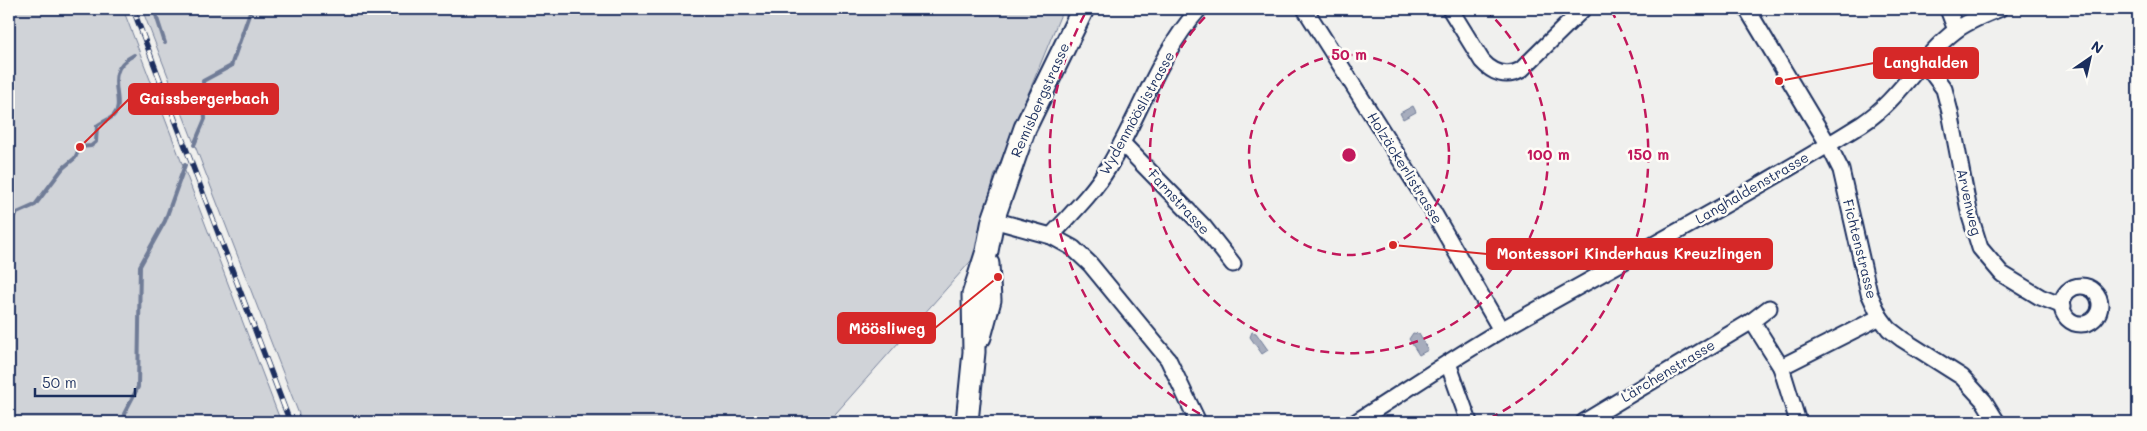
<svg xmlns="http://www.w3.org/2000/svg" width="2147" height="431" font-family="Mali,sans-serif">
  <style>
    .green { fill: #d0d3d8; stroke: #76819b }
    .water { fill: #a7adbd; stroke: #6f7b97 }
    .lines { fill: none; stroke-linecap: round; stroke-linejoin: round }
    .stream { stroke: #6f7b97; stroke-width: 4 }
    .street-casing { stroke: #1b2f5e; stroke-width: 19 }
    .secondary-casing { stroke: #1b2f5e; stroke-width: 25 }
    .street { stroke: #fdfcf7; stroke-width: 15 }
    .secondary { stroke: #fdfcf7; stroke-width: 21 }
    .rail-casing { stroke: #1b2f5e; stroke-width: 5.5 }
    .rail { stroke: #fdfcf7; stroke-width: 4; stroke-dasharray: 11; stroke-linecap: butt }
    .ring { fill: none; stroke: #c2185b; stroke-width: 2.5; stroke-dasharray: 9 6 }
    .labels { text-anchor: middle; stroke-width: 5; stroke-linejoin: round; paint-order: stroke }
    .street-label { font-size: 14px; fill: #1b2f5e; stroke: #fdfcf7 }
    .centre { fill: #c2185b; stroke: #fdfcf7; stroke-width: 2.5 }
    .ring-label { font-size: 15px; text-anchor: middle; font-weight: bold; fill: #c2185b; stroke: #fdfcf7; stroke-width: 5; stroke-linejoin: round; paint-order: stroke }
    .leader { fill: none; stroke: #d62828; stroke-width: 2 }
    .callout-dot { fill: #d62828; stroke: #fdfcf7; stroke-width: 2 }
    .callout { fill: #d62828; stroke: #d62828; stroke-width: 2 }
    .callout-label { font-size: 15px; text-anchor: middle; font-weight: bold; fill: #fff }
  </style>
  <rect width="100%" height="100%" fill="#f0f0ee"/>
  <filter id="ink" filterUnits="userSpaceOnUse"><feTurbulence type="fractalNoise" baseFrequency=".02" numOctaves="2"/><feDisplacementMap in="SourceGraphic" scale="10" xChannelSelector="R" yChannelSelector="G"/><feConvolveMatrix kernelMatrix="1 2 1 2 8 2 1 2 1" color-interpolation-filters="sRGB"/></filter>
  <g filter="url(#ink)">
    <g class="green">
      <path d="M 9,9 L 123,9 L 281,422 L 9,422 Z"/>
      <path d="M 142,9 L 1063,9 L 994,177 L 978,253 L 828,422 L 302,422 Z"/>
    </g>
    <g class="water">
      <path d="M 1413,106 L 1416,112 L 1403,119 L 1400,113 Z"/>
      <path d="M 1252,332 L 1256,333 L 1268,350 L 1262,354 L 1250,337 Z"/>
      <path d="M 1413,333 L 1419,334 L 1428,350 L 1419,355 L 1409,339 Z"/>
    </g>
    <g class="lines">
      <g class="stream">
        <path d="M 154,9 L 165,43"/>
        <path d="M 194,145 L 205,119 L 203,81 L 231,66 L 251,9"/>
        <path d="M 9,221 L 17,213 L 35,205 L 63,168 L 75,158 L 80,147 L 91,146 L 96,142 L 97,126 C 102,121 110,120 114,115 C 127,101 100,72 134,55"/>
        <path d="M 126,422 L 124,414 L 138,387 L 140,266 L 165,221 L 185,165"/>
      </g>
      <defs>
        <g id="street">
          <path d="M 1305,9 L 1432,210 L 1501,330"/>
          <path d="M 1450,9 L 1482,61 C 1493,73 1506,78 1521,70 L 1583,9"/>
          <path d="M 1747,9 L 1828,144 L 1841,170 L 1869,293 L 1880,317 L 1889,329 L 1902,339 L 1962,377 L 1984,401 L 1997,422"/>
          <path d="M 1948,9 L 1956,30"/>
          <path d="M 1924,62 L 1944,89 L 1950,112 L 1970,216 L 1980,248 L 2002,274 L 2040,297 L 2063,306"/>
          <path d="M 1122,143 L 1203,226 L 1233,264"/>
          <path d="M 993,220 L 1051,236 L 1073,248 L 1090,264 L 1168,359 L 1198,422"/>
          <path d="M 1051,236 C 1071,214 1093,193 1108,168 C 1139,117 1158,55 1199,9"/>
          <circle cx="2081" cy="305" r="19"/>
          <path d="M 1752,321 L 1769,308"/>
          <path d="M 1448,363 L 1469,422"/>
          <path d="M 1781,367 L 1798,422"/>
          <path d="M 1356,422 C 1405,391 1453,358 1503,329 C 1622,261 1745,197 1862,124 C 1899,100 1920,58 1955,31 C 1968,21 1984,15 1999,9"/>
          <path d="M 1584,422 L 1752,321 L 1781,367 L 1880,317"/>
        </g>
        <g id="secondary">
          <path d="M 980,337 L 990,300 L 988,264"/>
          <path d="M 967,422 L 974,352 L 973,295 L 987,251 L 993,220 L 1025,128 L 1083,9"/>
        </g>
      </defs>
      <use href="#street" class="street-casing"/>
      <use href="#secondary" class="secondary-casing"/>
      <use href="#street" class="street"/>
      <use href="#secondary" class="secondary"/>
      <defs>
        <path id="rail" d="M 133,9 L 290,422"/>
      </defs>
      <use href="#rail" class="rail-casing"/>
      <use href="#rail" class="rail"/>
    </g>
  </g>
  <g class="ring">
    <circle cx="1349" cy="155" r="100"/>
    <path d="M1485 9A199 199 0 1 1 1213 9"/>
    <path d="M1213 421A299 299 0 0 1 1087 10M1611 10A299 299 0 0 1 1485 421"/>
  </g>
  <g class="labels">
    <g class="street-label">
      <text transform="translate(1040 100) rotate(-66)" y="5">Remisbergstrasse</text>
      <text transform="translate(1137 113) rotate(-61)" y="5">Wydenmööslistrasse</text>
      <text transform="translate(1405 168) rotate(58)" y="5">Holzäckerlistrasse</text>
      <text transform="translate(1752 188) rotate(-30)" y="5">Langhaldenstrasse</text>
      <text transform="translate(1179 202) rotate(47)" y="5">Farnstrasse</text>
      <text transform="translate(1969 202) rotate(77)" y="5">Arvenweg</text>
      <text transform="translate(1860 249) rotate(76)" y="5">Fichtenstrasse</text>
      <text transform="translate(1668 371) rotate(-31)" y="5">Lärchenstrasse</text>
    </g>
  </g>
  <circle cx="1349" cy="155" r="8" class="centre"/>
  <g class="ring-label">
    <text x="1349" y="60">50 m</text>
    <text x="1548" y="160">100 m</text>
    <text x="1648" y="160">150 m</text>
  </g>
  <path class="leader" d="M1779 81L1874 63M80 147L129 99M1393 245L1487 254M998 277L935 328"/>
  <g class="callout-dot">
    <circle cx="1779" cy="81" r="5"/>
    <circle cx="80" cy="147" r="5"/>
    <circle cx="1393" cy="245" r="5"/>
    <circle cx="998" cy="277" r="5"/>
  </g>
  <g class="callout">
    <rect x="1874" y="48" width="104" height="30" rx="5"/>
    <rect x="129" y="84" width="149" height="30" rx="5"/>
    <rect x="1487" y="239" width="285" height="30" rx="5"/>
    <rect x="838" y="313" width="97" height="30" rx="5"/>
  </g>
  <g class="callout-label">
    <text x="1926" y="68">Langhalden</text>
    <text x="204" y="104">Gaissbergerbach</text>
    <text x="1629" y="259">Montessori Kinderhaus Kreuzlingen</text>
    <text x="887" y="334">Möösliweg</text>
  </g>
  <rect width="2147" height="431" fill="none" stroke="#fdfcf7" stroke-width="30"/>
  <rect x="15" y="15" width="2117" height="401" fill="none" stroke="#1b2f5e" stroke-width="2" filter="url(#ink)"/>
  <g transform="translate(2090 58) rotate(34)" stroke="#fdfcf7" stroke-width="4" paint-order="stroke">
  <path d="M0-4L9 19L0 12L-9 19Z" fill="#1b2f5e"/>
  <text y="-8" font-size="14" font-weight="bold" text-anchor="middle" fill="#1b2f5e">N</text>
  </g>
  <path d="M35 388v8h100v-8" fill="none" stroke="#1b2f5e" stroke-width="2.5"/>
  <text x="42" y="388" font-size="15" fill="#1b2f5e" stroke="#fdfcf7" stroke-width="4" paint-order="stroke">50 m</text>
</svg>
